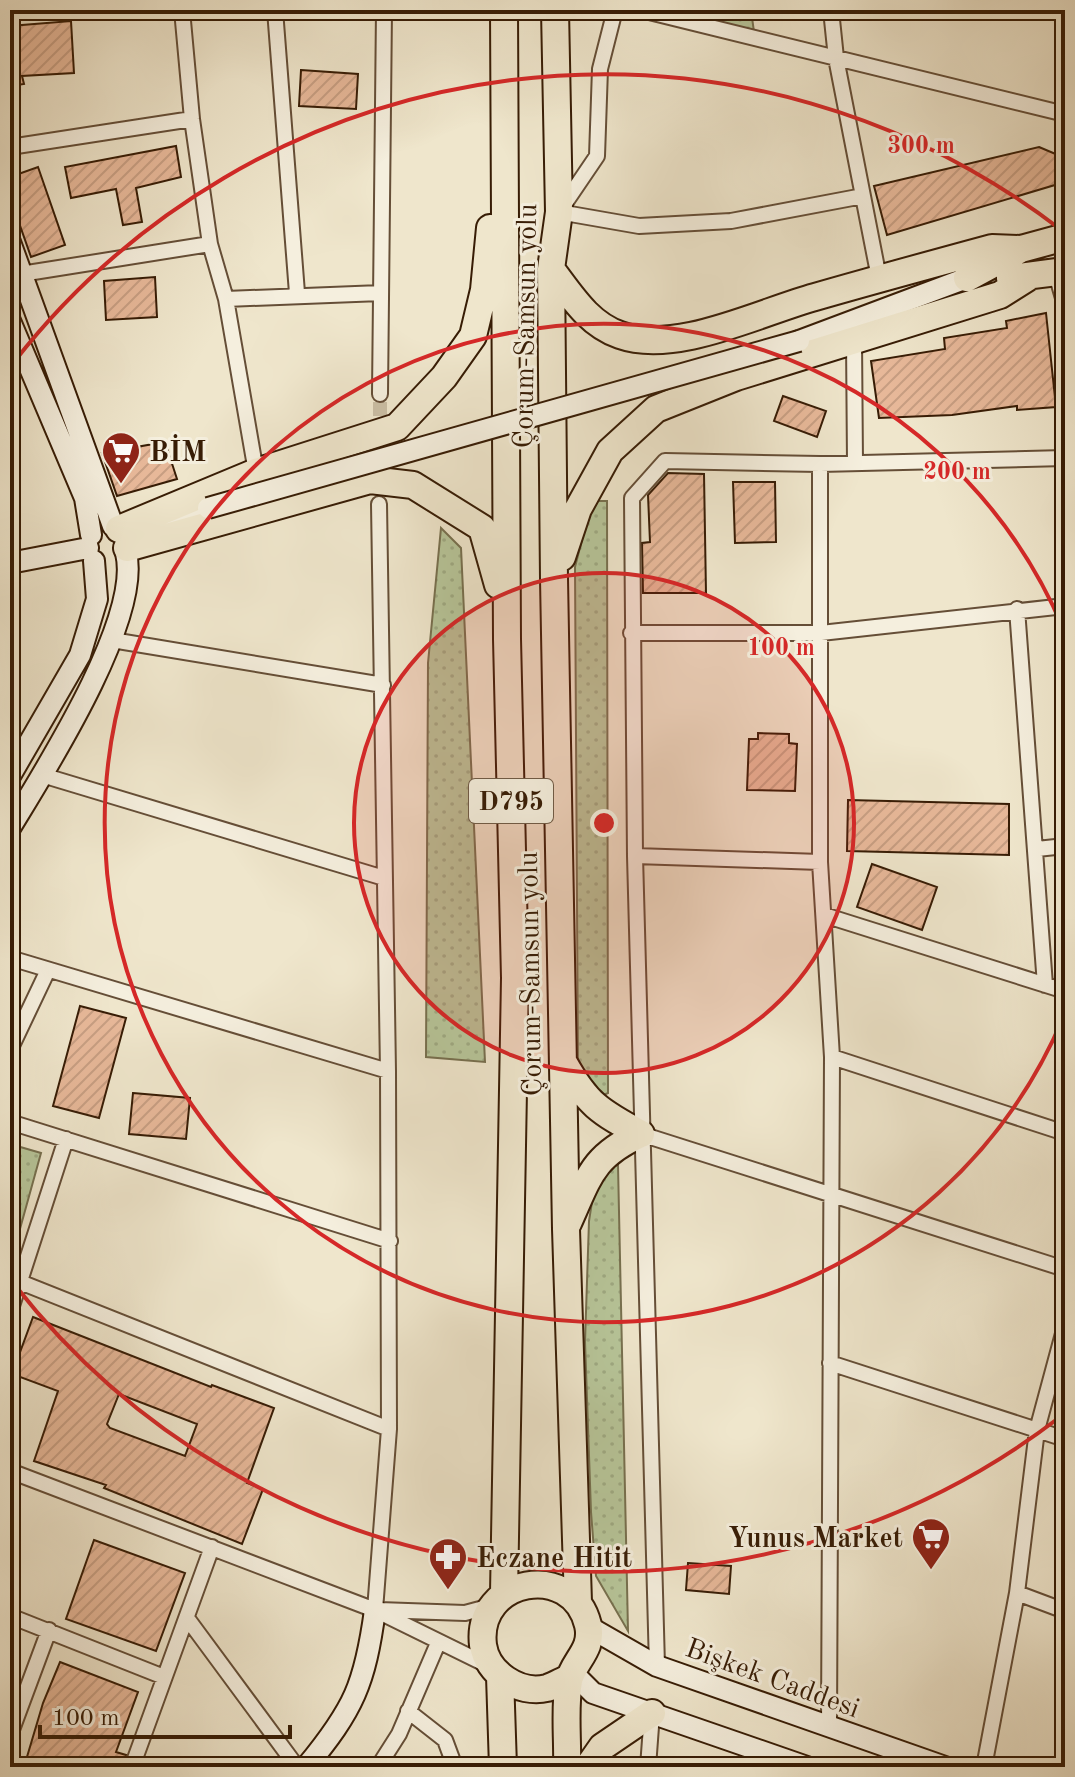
<svg xmlns="http://www.w3.org/2000/svg" width="1075" height="1777" font-family="'Old Standard TT',serif">
<style>
.park{fill:url(#park-dots);stroke:#77704f;stroke-width:2}
.building{fill:url(#building-hatch);stroke:#371c05;stroke-width:2;fill-rule:evenodd}
.lines{fill:none;stroke-linecap:round;stroke-linejoin:round}
.street-tunnel{stroke:#cabea4;stroke-width:14;stroke-dasharray:14 7;stroke-linecap:butt}
.street-casing{stroke:#654e37;stroke-width:18}
.secondary-casing{stroke:#371c05;stroke-width:24}
.highway-casing{stroke:#371c05;stroke-width:30}
.street{stroke:#f5efde;stroke-width:14}
.secondary{stroke:#f5efde;stroke-width:20}
.highway{stroke:#efe6cc;stroke-width:26}
.secondary-bridge-casing{stroke:#371c05;stroke-width:24;stroke-linecap:butt}
.secondary-bridge{stroke:#f5efde;stroke-width:20}
.ring{fill:none;stroke:#d62828;stroke-width:4}
.labels{text-anchor:middle;stroke-width:6;stroke-linejoin:round;paint-order:stroke}
.shield{fill:#f5efde;stroke:#705b46;stroke-width:2}
.shield-label{font-size:26px;font-weight:bold;fill:#371c05}
.street-label{font-size:28px;fill:#371c05;stroke:#f5efde}
.poi-label{font-size:28px;font-weight:bold;fill:#371c05;stroke:#f5efde;text-anchor:start}
.centre{fill:#d62828;stroke:#f5efde;stroke-width:4}
.ring-label{font-size:24px;text-anchor:middle;font-weight:bold;fill:#d62828;stroke:#f5efde;stroke-width:6;stroke-linejoin:round;paint-order:stroke}
</style>
<defs>
<pattern id="park-dots" width="8" height="8" patternUnits="userSpaceOnUse" patternTransform="scale(2)"><rect width="8" height="8" fill="#b7c599"/><path d="M2 2h.1M6 6h.1" fill="none" stroke="#9ea982" stroke-width="1.8" stroke-linecap="round"/></pattern>
<pattern id="building-hatch" width="6" height="6" patternUnits="userSpaceOnUse" patternTransform="scale(2)"><rect width="6" height="6" fill="#e7b899"/><path d="M-1 1l2-2M0 6l6-6M5 7l2-2" fill="none" stroke="#c79e82"/></pattern>
</defs>
<rect width="100%" height="100%" fill="#efe6cc"/>
<filter id="stains"><feTurbulence type="fractalNoise" baseFrequency=".0025" numOctaves="4"/><feColorMatrix values="0 0 0 0 .2 0 0 0 0 .09 0 0 0 0 .02 0 0 0 .5 -.17"/></filter>
<radialGradient id="worn" r=".72"><stop offset=".6" stop-color="#630" stop-opacity="0"/><stop offset="1" stop-color="#630" stop-opacity=".3"/></radialGradient>
<path class="park" d="M672,10H751L754,32Z
M592,501H607L608,1093L597,1098L578,1069L575,567Z
M441,528L461,548L485,1062L426,1057L428,663Z
M10,1144L41,1153L10,1265Z
M618,1165L628,1631L596,1576L591,1512L585,1342L589,1221L597,1170Z"/>
<path class="building" d="M71,21L74,73L22,76L24,84L10,86V26Z
M301,70L358,74L356,109L299,106Z
M176,146L181,177L136,188L142,222L123,225L116,189L71,198L65,167Z
M1039,147L1058,155L1065,182L887,235L874,186Z
M38,167L65,245L31,257L10,197V177Z
M155,277L157,317L106,320L104,281Z
M1046,313L1056,407L1017,410V406L952,415L879,418L871,361L945,349L944,338L1007,328L1006,321Z
M783,396L826,411L817,437L774,421Z
M165,442L177,479L117,496L102,453Z
M668,473L704,474L706,593H643L642,543L650,542L648,495Z
M733,482H775L776,542L735,543Z
M758,733L789,734V743L797,744L795,791L747,790L749,739H758Z
M848,800L1009,804V855L847,851Z
M872,864L937,887L922,930L857,907Z
M80,1006L126,1018L99,1118L53,1106Z
M133,1093L190,1098L186,1139L129,1134Z
M33,1317L211,1387L212,1385L274,1408L247,1483L263,1489L242,1544L104,1488L106,1485L34,1461L58,1391L12,1374ZM119,1394L197,1424L185,1456L110,1428L107,1424Z
M94,1540L185,1573L156,1651L66,1619Z
M688,1563L731,1566L729,1594L686,1590Z
M60,1662L138,1692L116,1752L126,1755L122,1767H24L43,1703Z"/>
<g class="lines">
<path class="street-tunnel" d="M380,437V394"/>
<defs>
<path id="street" d="M182,10L192,119L210,244L226,299L256,472
M275,10L297,293
M615,10L600,69L597,156L559,212L639,226L731,221L863,196
M641,10L1065,114
M831,10L836,58L879,278
M10,147L192,119
M21,274L210,244
M1056,274L1065,305
M226,299L381,293
M854,340L855,463
M380,394L384,10
M820,464V862L832,1057L829,1728
M1017,609L1045,985
M631,633H821L1065,606
M112,640L383,685
M42,775L384,878
M1037,849L1065,846
M635,856L820,862
M824,915L1065,991
M10,958L388,1071
M10,1050L48,970
M832,1057L1065,1133
M10,1122L390,1241
M641,1134L1065,1269
M10,1278L389,1429
M10,1312L66,1139
M830,1363L1065,1439
M10,1471L375,1610L491,1667
M1017,1593L1065,1611
M375,1610L389,1429L388,1071L379,504
M379,1610L465,1613L491,1606
M10,1616L164,1677
M187,1618L297,1767
M657,1666L635,856L632,498L665,461L820,464L1065,458
M408,1711L445,1740L455,1767
M10,1735L49,1630
M132,1767L212,1547
M378,1767L399,1734L438,1643
M648,1767L652,1713
M984,1767L1017,1593L1037,1430L1065,1326"/>
<path id="secondary" d="M10,242L113,526
M10,321L85,498L91,535
M799,341L967,278
M152,528L208,508
M10,563L88,548
M10,776L80,655L97,599L94,561
M10,828C46,769 142,618 126,553
M589,1627L657,1666L945,1767
M574,1674L593,1693L807,1767
M306,1767C354,1709 365,1684 375,1610"/>
<path id="highway" d="M555,10L559,212L551,269L554,579L566,1229L578,1602
M551,269C571,295 588,324 620,335C676,355 760,312 815,297C874,280 933,264 992,248L1021,249
M967,278L1021,249L1065,237
M1010,278L1065,271
M119,529L256,472L397,427L444,377L473,336L484,290L490,228
M127,548L370,480L413,485L482,528L498,585
M562,557L578,509L610,451L656,409L736,377L1000,295L1027,278
M564,1063C587,1104 600,1112 641,1134
M568,1223C589,1177 592,1156 641,1134
M504,1593L515,978L507,639L504,10
M500,1676L503,1767
M567,1767C568,1740 564,1707 569,1681C573,1661 594,1650 588,1625C572,1560 475,1578 483,1645C487,1673 519,1695 547,1688C554,1686 562,1681 569,1678
M588,1767L602,1747L652,1713"/>
</defs>
<use href="#street" class="street-casing"/>
<use href="#secondary" class="secondary-casing"/>
<use href="#highway" class="highway-casing"/>
<use href="#street" class="street"/>
<use href="#secondary" class="secondary"/>
<use href="#highway" class="highway"/>
<defs>
<path id="secondary-bridge" d="M208,508L799,341"/>
</defs>
<use href="#secondary-bridge" class="secondary-bridge-casing"/>
<use href="#secondary-bridge" class="secondary-bridge"/>
</g>
<circle cx="604" cy="823" r="250" fill="#d62828" fill-opacity=".12"/>
<g class="ring">
<circle cx="604" cy="823" r="250"/>
<path d="M1063 1018A499 499 0 1 1 1063 628"/>
<path d="M1060 1417A749 749 0 0 1 14 1284M14 362A749 749 0 0 1 1060 229"/>
</g>
<defs>
<symbol id="supermarket-pin" viewBox="-11 -11 22 30"><path d="M0 17L-7.5 6A9.5 9.5 0 1 1 7.5 6Z" fill="#8f2418" stroke="#f5efde"/><path d="M-6-5.5h2.5l.6 2H6L4.5 2H-2.5L-4.4-4H-6ZM-1.5 3.2a1.3 1.3 0 1 0 .1 0ZM3 3.2a1.3 1.3 0 1 0 .1 0Z" fill="#fff"/></symbol>
<symbol id="pharmacy-pin" viewBox="-11 -11 22 30"><path d="M0 17L-7.5 6A9.5 9.5 0 1 1 7.5 6Z" fill="#8f2418" stroke="#f5efde"/><path d="M-2-6h4v4h4v4h-4v4h-4v-4h-4v-4h4Z" fill="#fff"/></symbol>
</defs>
<g fill-rule="evenodd">
<use href="#supermarket-pin" x="99" y="429" width="44" height="60"/>
<use href="#supermarket-pin" x="909" y="1515" width="44" height="60"/>
<use href="#pharmacy-pin" x="426" y="1535" width="44" height="60"/>
</g>
<g class="labels">
<rect class="shield" x="469" y="779" width="84" height="44" rx="6"/>
<g class="shield-label">
<text x="511" y="810">D795</text>
</g>
<g class="street-label">
<text transform="translate(524 326) rotate(-89)" y="10">Çorum-Samsun yolu</text>
<text transform="translate(529 974) rotate(-91)" y="10">Çorum-Samsun yolu</text>
<text transform="translate(773 1677) rotate(20)" y="10">Bişkek Caddesi</text>
</g>
<g class="poi-label">
<text x="149" y="461">BİM</text>
<text x="903" y="1547" text-anchor="end">Yunus Market</text>
<text x="476" y="1567">Eczane Hitit</text>
</g>
</g>
<circle cx="604" cy="823" r="12" class="centre"/>
<g class="ring-label">
<text x="921" y="153">300 m</text>
<text x="957" y="479">200 m</text>
<text x="781" y="655">100 m</text>
</g>
<rect width="1075" height="1777" fill="none" stroke="#efe6cc" stroke-width="40"/>
<rect x="12" y="12" width="1051" height="1753" fill="none" stroke="#371c05" stroke-width="4"/>
<rect x="20" y="20" width="1035" height="1737" fill="none" stroke="#371c05" stroke-width="2"/>
<path d="M40 1725v12h250v-12" fill="none" stroke="#371c05" stroke-width="4"/>
<text x="52" y="1725" font-size="24" fill="#371c05" stroke="#f5efde" stroke-width="6" paint-order="stroke">100 m</text>
<rect width="100%" height="100%" filter="url(#stains)"/>
<rect width="100%" height="100%" fill="url(#worn)"/>
</svg>
